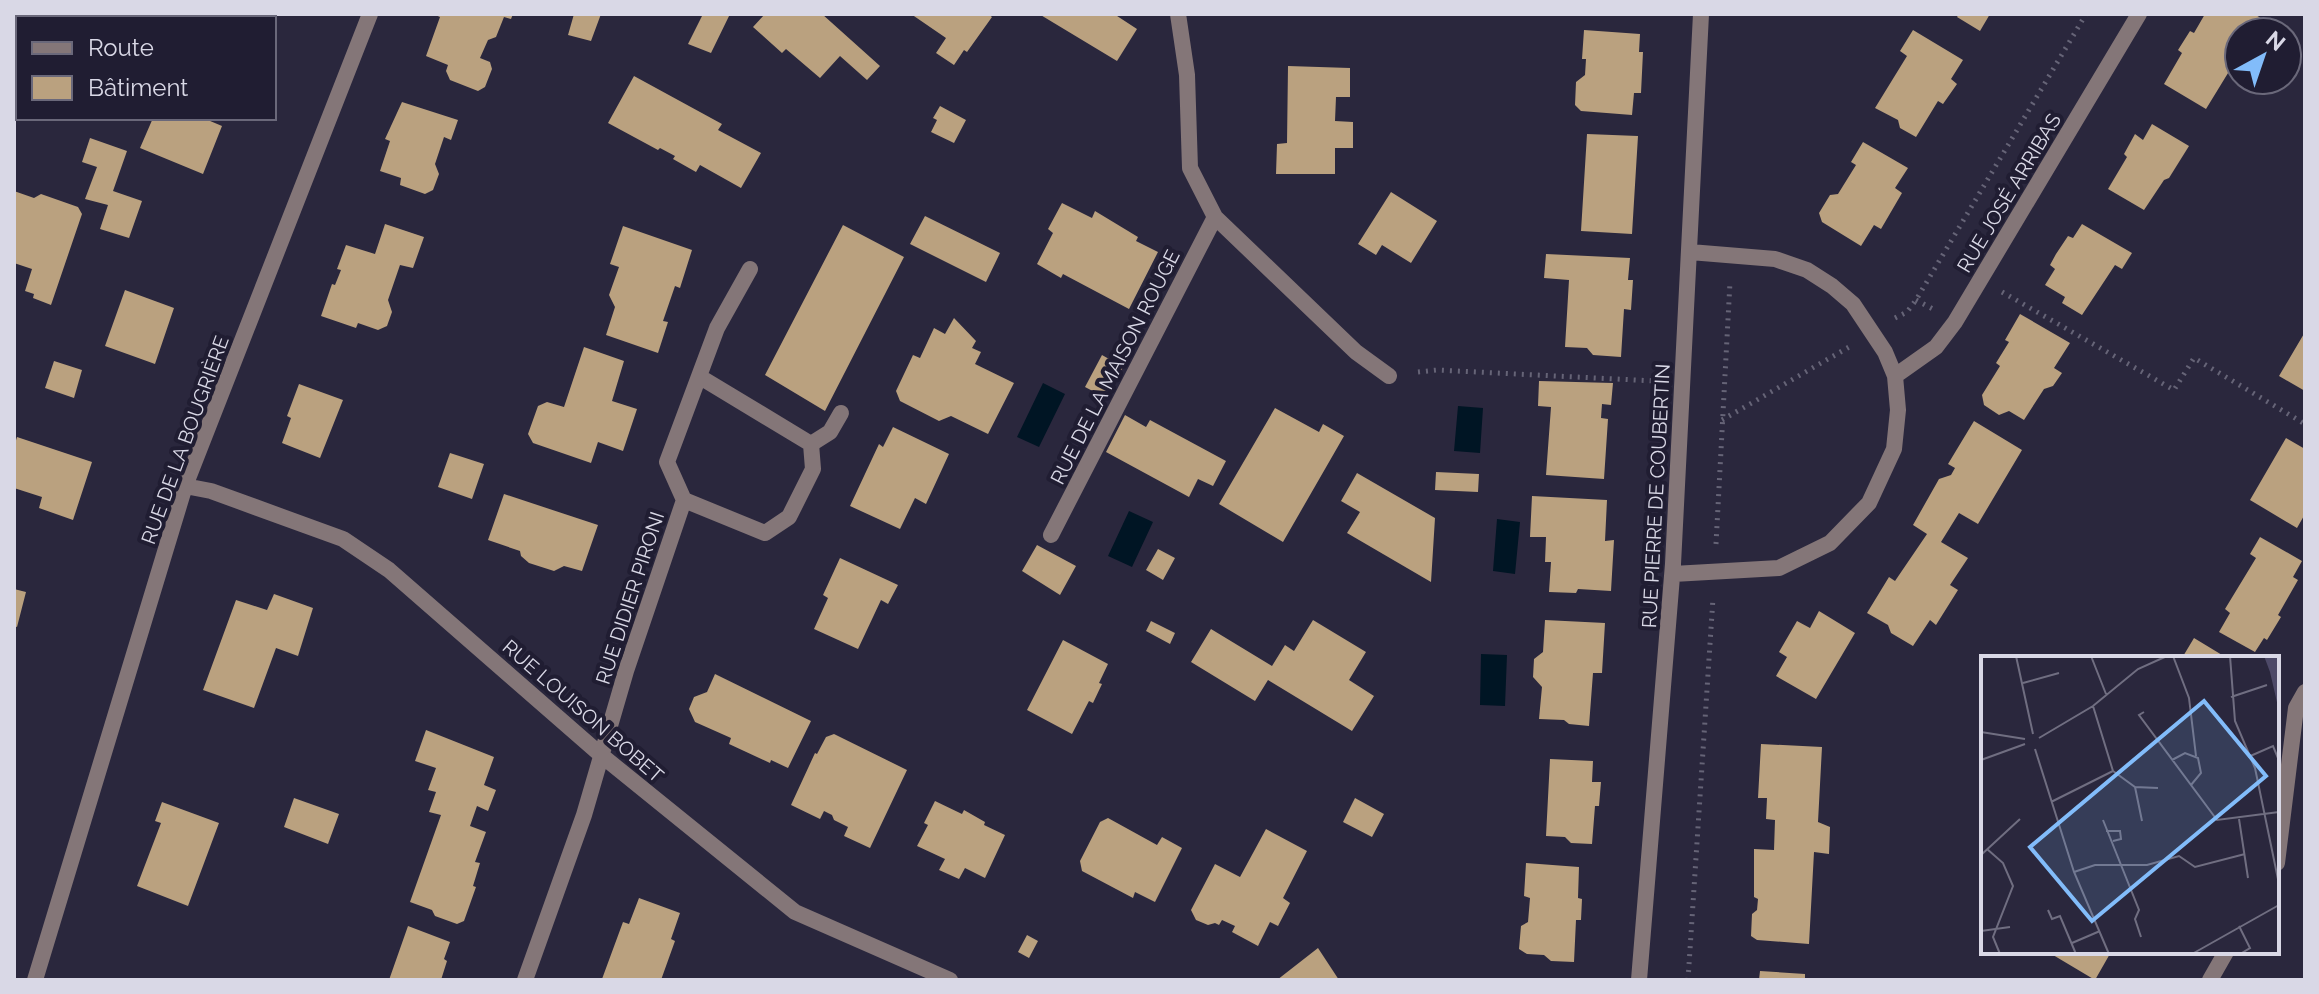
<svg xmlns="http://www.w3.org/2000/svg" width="2319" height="994" font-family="Raleway,sans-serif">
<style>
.water{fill:#001524}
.building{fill:#baa17f}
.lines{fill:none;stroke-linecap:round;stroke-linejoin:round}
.path{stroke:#666477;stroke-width:5;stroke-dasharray:2 6;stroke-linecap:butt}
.lane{stroke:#847678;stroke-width:16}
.street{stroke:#847678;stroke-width:16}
.labels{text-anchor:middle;stroke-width:8;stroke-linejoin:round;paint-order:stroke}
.street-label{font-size:20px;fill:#d9d8e6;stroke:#201d32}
.inset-road{fill:none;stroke:#706e81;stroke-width:2}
.view{fill:#82bcfa;fill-opacity:0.15;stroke:#82bcfa;stroke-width:4}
.inset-edge{fill:none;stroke:#d9d8e6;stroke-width:4}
</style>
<rect width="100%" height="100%" fill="#2a273d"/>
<path class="water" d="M1043,383L1065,394L1039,447L1017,437Z
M1458,406L1483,408L1480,453L1454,451Z
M1129,511L1153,522L1132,567L1108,556Z
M1497,519L1520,522L1515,574L1493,571Z
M1481,654L1507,655L1505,706L1480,705Z"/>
<path class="building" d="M433,14H513L511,19L504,17L496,37L488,40L480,58L490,62L492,69L485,87L478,91L450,80L446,71L448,65L426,56L440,17Z
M574,14H601L591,41L568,35Z
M703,14H730L711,53L688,44Z
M765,14H822L880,66L867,80L840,56L820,78L786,49L782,53L753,27Z
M911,14H988L992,17L967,52L964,50L954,65L936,53L946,38Z
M1039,14H1114L1137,29L1117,61Z
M1959,14H1990L1980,31L1957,17Z
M2205,14H2254L2266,21L2259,32H2239V49L2234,58L2236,60L2206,109L2164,84L2182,53L2178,50L2190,31L2194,33Z
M1584,30L1640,34L1639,52H1643L1641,93H1634L1632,115L1581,111L1575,105L1576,82L1585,75L1586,59H1582Z
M1913,30L1963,60L1951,79L1957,84L1943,104L1938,101L1916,137L1900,128L1898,120L1875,108L1907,56L1900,51Z
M1288,66L1350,68V97H1336L1335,121L1353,122V148H1335V174H1276L1277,144L1287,143Z
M634,76L722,124L718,130L761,153L741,188L700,165L696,172L673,159L675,156L660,148L658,150L608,123Z
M402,102L458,120L451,140L444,137L435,164L439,174L433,190L425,194L400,185L401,178L380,171L390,141L385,139Z
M940,106L966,120L954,143L931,132L937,120L933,118Z
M153,118H203L222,126L203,174L140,148Z
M2152,124L2189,146L2169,178L2164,180L2144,210L2108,189L2127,157L2124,154L2135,134L2143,140Z
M1587,134L1638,136L1632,234L1581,231Z
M90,138L127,151L113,191L142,201L129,238L100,229L108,205L85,199L97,167L82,162Z
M1863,142L1908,168L1895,188L1902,193L1881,229L1874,225L1861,246L1822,222L1819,213L1830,195L1838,194L1856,165L1851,162Z
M14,191L34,198L41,194L78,207L82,214L51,305L33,298L34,294L25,291L32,269L14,263Z
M1391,192L1437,221L1411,263L1382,245L1376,255L1358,244Z
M1062,203L1092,218L1095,211L1138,237L1136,241L1158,252L1129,309L1063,274L1061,278L1037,264L1053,233L1048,229Z
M925,216L1000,253L986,282L910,244Z
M385,224L424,237L413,268L400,265L388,300L392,312L387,326L378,330L358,323L356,328L321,316L332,284L335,285L341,270L337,269L346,245L375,254Z
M2082,224L2132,253L2122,269L2115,265L2082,315L2062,303L2065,297L2045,285L2055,269L2050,265L2056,254L2068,236L2073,238Z
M843,225L904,257L825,411L765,375Z
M623,226L692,250L680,288L675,286L663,321L668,322L658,353L606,335L615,307L609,295L619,267L610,264Z
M1546,254L1630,258L1628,280H1633L1631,310L1624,309L1621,357L1593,355L1587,348L1565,347L1569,280L1544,278Z
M125,290L174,308L155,364L105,346Z
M2020,314L2070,343L2054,368L2062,373L2053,386L2044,389L2024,420L2009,411L1999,415L1984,405L1982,395L2000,366L1996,363L2009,342L2005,340Z
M954,318L976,341L972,348L981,352L975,364L1014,383L988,434L951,416L939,421L900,401L896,391L913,355L920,358L934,328L945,334Z
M2305,332V391L2279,376Z
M584,347L624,361L612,401L637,409L623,451L598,442L591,463L533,443L528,434L538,406L547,402L564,407Z
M1102,355L1123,367L1106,398L1085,387Z
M54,361L82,370L74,398L45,388Z
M1539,381L1613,383L1611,405L1602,404L1601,418L1608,419L1604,479L1546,475L1551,407L1538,406Z
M299,384L343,400L320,458L282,443L291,418L287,416Z
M1275,408L1319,432L1323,424L1344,436L1283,542L1219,504Z
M1125,415L1146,427L1150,420L1226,461L1213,486L1198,479L1189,497L1106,452Z
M1974,421L2022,450L1978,524L1959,513L1941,542L1968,558L1950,585L1958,590L1936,625L1930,620L1913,646L1891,633L1888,625L1867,613L1889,577L1895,581L1927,534L1913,525L1939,479L1951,475L1955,468L1948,464Z
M893,427L949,454L926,504L915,498L900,529L850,506L879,444L883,447Z
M17,437L92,462L73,520L39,508L42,497L14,488V447Z
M2286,438L2305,449V514L2297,528L2250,500Z
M450,453L484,464L472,499L438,487Z
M1436,472L1479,474L1478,492L1435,490Z
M1357,473L1435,518L1431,582L1347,533L1360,512L1341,501Z
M504,494L598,525L582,571L564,566L554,571L529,563L521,556L520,551L488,540Z
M1532,496L1607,500L1605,541L1614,540L1611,591L1578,589L1576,593L1549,592L1551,562H1545L1546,537H1530Z
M2260,537L2302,561L2293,577L2298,580L2278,615L2281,617L2267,640L2264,638L2255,652L2219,632L2230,613L2225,609L2256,558L2250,554Z
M1037,545L1076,566L1060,595L1022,571Z
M1158,549L1175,558L1163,580L1146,570Z
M840,558L898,585L888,604L881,600L858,649L814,629L828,598L823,595Z
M14,589L26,592L17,627L14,626Z
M274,594L313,608L298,656L276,648L254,708L203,690L236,600L267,610Z
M1819,611L1855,633L1816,699L1776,676L1787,657L1779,652L1797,621L1810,628Z
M1313,620L1366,652L1349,680L1374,696L1352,731L1268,680L1255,701L1191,662L1211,629L1272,666L1285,645L1294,651Z
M1545,620L1605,623L1602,673H1593L1589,726L1569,724L1564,720L1539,719L1542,687L1533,677L1534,659L1543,652Z
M1151,621L1175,633L1170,644L1146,631Z
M2194,638L2227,658H2182Z
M1063,640L1108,664L1099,683L1102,684L1093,703L1089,701L1072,734L1027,710Z
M715,674L811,721L788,768L771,760L770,763L729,744L731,738L695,722L689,709L694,697L707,692Z
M426,730L494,757L484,785L496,790L488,811L477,806L470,826L486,832L475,862L480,863L473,886L476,887L464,921L457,924L435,916L432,910L410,902L441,815L429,812L436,792L428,790L436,768L415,761Z
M834,734L907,770L870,848L844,836L848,827L834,820L832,815L824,811L820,819L791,805L815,753L817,754L826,737Z
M1761,744L1822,747L1818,822L1830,827L1829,854L1814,852L1809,944L1757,940L1751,936L1752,914L1757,910L1758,899L1754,897V849L1774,850L1775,820L1766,819L1767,798H1758Z
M1550,759L1593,761L1592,782H1601L1599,806H1595L1592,844L1571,843L1565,837L1546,836Z
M294,798L339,814L328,844L284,827Z
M1355,798L1384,814L1372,837L1343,822Z
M935,801L962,814L964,810L985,822L984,825L1005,835L985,878L965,868L959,879L939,870L945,859L917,846L928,825L924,823Z
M162,802L219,823L188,906L137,886L161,823L155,821Z
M1108,818L1157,845L1162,837L1182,848L1155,902L1135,892L1133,898L1082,871L1080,861L1100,822Z
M1266,829L1307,851L1283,898L1290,903L1278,926L1270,922L1258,946L1232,932L1235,926L1222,920L1219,925L1215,923L1208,925L1196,920L1191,910L1215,864L1240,877Z
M1526,863L1579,867L1578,898L1582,899L1581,920H1576L1574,962L1551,961L1544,955L1527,954L1519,949L1521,926L1528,922L1530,898L1524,896Z
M639,898L680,913L671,939L675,941L661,980L602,979L623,922L629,924Z
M408,926L450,942L444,959L447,961L441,980H389Z
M1027,935L1038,941L1029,958L1018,952Z
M1318,948L1339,980H1277Z
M2048,952H2111L2095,980Z
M1760,971L1805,974V980H1759Z"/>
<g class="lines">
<path class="path" d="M2002,292L2174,390L2194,358L2305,424
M1916,300L1933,309
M1895,318L1907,312L1916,300L2086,14
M1418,372L1437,370L1655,381
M1722,420L1849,347
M1716,544L1730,282
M1688,980L1713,598"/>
<path class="lane" d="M811,444L830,432L841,413"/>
<path class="street" d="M1178,14L1187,75L1190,168L1215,217L1356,352L1389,376
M1895,376L1936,347L1955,322L2139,14
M185,486L211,491L343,539L389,570L601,755L795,912L950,980
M684,500L765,533L789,517L813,469L811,444L700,377
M1051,535L1215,217
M1673,574L1779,568L1830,543L1869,503L1894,449L1898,410L1895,376L1885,352L1853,304L1832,286L1807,270L1775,259L1690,252
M2277,863L2296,708L2305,692
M35,980L185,486L370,14
M525,980L584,815L626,671L684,500L667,462L717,328L750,269
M1639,980L1673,564L1701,14
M2210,980L2226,952"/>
</g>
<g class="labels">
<g class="street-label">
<text transform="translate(2009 193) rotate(-59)" y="7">RUE JOSÉ ARRIBAS</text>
<text transform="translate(1115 367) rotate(-63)" y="7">RUE DE LA MAISON ROUGE</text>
<text transform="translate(185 440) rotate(-70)" y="7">RUE DE LA BOUGRIÈRE</text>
<text transform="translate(1656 496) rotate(-87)" y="7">RUE PIERRE DE COUBERTIN</text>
<text transform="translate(630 598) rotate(-72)" y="7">RUE DIDIER PIRONI</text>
<text transform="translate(583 711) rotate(41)" y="7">RUE LOUISON BOBET</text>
</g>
</g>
<g transform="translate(1981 656)">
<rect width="298" height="298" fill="#2a273d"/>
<path d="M283,0H298V55L289,16Z" fill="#4d4968"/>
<path class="inset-road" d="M35,0L52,78M110,0L125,38M192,0L208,42L215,100M249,0L254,65L274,112L298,228M42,27L78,17M250,41L286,29M112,50L132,115M163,56L158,59L236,164L298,156M0,76L44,83M58,82L112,50L157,13L186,0M54,93L93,216L128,298M267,101L292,90L297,102M0,104L44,88M191,104L204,97L217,102L220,117L210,129M132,115L154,131L177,132M154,131L161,165M70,146L132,115M258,163L267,222M122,164L158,254L154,263L160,281M125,175H139L140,183L132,185M6,193L22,207L32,230L12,281L19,298M0,199L39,163M93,216L114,209H166L198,200L214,211L264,198M67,254L71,263L79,260L95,298M258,270L269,292L259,298M0,275L29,271M91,287L119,275M211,298L298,249"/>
<path class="view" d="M223,45L285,120L111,265L49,191Z"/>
<rect width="298" height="298" class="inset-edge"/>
</g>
<rect width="2319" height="994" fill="none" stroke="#d9d8e6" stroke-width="32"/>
<rect x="16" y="16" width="260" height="104" fill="#201d32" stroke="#6a687a" stroke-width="2"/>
<rect x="32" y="42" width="40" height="12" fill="#847678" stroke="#6a687a" stroke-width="2"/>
<text x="88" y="56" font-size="24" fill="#d9d8e6">Route</text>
<rect x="32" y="76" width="40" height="24" fill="#baa17f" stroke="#6a687a" stroke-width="2"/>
<text x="88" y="96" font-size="24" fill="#d9d8e6">Bâtiment</text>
<g transform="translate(2263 56) rotate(40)"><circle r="38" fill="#201d32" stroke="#6a687a" stroke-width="2"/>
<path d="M0-6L14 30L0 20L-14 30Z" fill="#82bcfa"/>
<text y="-12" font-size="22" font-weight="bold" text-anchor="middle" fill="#d9d8e6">N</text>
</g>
</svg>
